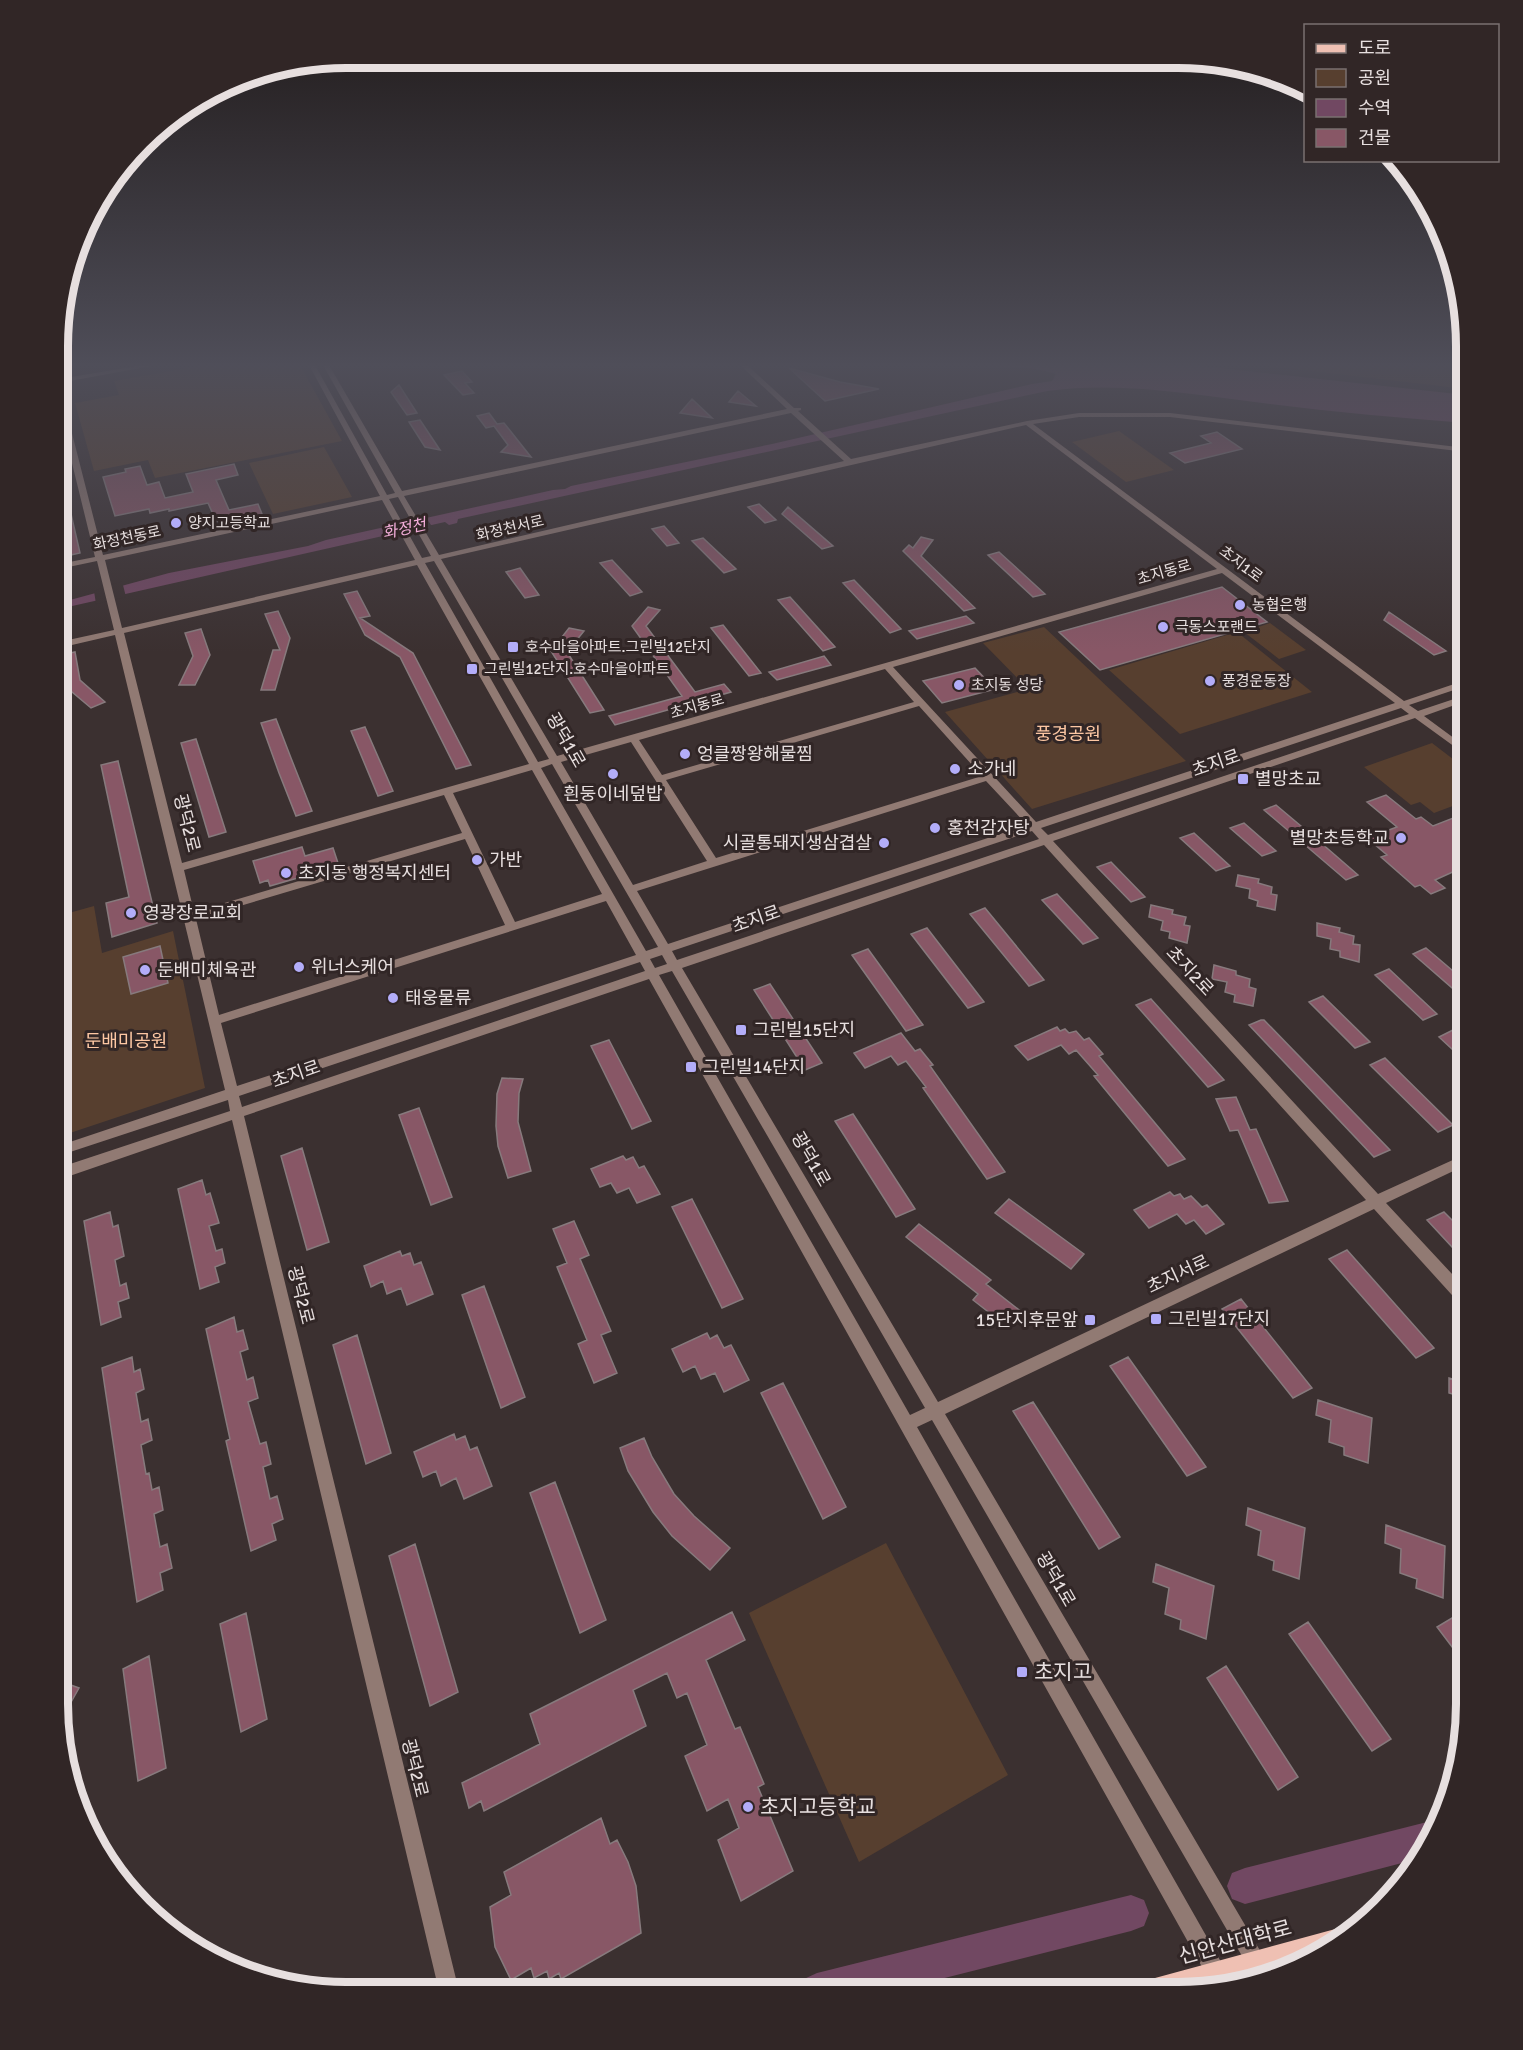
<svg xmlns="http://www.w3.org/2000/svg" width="1523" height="2050" font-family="Signika,'Noto Sans KR',sans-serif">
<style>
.green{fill:#573f2f}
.water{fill:#714862}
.pier{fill:#3b3030}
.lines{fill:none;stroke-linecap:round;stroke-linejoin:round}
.river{fill:#714862;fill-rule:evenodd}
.building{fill:#885766;stroke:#877a7d;stroke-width:1.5}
.minor{fill:#917a73;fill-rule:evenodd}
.major{fill:#efc0b3;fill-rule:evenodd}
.poi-dot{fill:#b3adf9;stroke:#312626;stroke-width:2}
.labels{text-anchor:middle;stroke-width:6;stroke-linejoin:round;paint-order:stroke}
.far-poi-label{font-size:15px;fill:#e7dfdf;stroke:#312626;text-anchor:start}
.far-street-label{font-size:15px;fill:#e7dfdf;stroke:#312626}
.far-water-label{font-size:16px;font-style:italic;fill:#f2add8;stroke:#312626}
.park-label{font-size:18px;fill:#fdc7a3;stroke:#312626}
.street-label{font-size:18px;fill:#e7dfdf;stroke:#312626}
.poi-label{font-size:18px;fill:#e7dfdf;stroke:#312626;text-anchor:start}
.near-poi-label{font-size:21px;fill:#e7dfdf;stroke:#312626;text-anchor:start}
.near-street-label{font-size:21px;fill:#e7dfdf;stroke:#312626}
.rim{fill:none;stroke:#e7dfdf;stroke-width:8}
</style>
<rect width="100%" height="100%" fill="#3b3030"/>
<path class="green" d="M205,365H300L342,441L155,478L148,460L94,471L75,403L119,395L114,381Z
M1260,365H1466V389Z
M1119,431L1174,470L1126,482L1072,442Z
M324,447L352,497L273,514L249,463Z
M1270,623L1306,650L1279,659L1244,632Z
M1044,627L1186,761L1032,809L945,712L1028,689L983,643Z
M1237,632L1312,692L1180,734L1109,670Z
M1432,743L1466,769V801L1434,813L1420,802L1411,805L1364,767Z
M94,906L102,953L173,931L205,1088L58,1137V916Z
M886,1543L1008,1775L859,1862L749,1613Z"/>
<path class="water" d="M954,365H1193L1466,395V423C1401,418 1335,412 1270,404C1195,395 1122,381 1047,391L458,519L457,523L449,525L445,522L59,609V603L169,573L308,546L326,540L553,490L565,489L571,486L772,444L1032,384L1052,381L1056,374C1023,363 988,368 954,365Z"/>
<path class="pier" d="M425,516L433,528L395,536L388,524Z
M122,581L126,597L96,604L94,591Z"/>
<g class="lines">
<path class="river" d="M1431,1821L1438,1823L1421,1858L1245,1904L1232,1899L1227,1886L1232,1873L1245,1868Z
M1131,1895L1144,1900L1149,1913L1144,1926L1131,1931L889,1992H798L804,1979L817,1973Z"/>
</g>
<path class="building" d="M789,368L840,382L879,389L825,401Z
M462,371L472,382L465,383L474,393L463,395L444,375Z
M399,385L417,413L407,415L391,392Z
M738,391L756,406L729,402Z
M692,399L712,418L680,413Z
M489,413L497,424L504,423L531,457L501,452L508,445L494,426L486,428L477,416Z
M420,420L440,450L425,447L409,422Z
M1217,432L1242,449L1185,463L1170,453L1211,443L1201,436Z
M234,464L238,475L216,480L229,510L258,504L262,514L221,523L220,520L216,521L208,503L169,511V509L150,513L149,509L115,516L103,477L126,472L125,469L140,466L147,485L159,482L165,498L193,492L186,474Z
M63,479L80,553L66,556L59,522V480Z
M759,504L776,520L765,523L748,507Z
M788,507L833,546L822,549L782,514Z
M664,526L679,543L667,546L652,529Z
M921,537L933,540L921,556L975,608L964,611L903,551L909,545L913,548Z
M703,538L736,569L724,573L692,541Z
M999,552L1045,594L1033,597L988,555Z
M612,560L642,592L630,596L600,563Z
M520,568L539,595L525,598L506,572Z
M854,580L901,629L890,633L843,583Z
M1222,587L1267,622L1100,670L1059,632Z
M357,591L370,616L360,618L413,653L471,765L456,769L400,657L365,635L344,594Z
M790,597L835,647L823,651L778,600Z
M648,607L660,610L646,626L695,692L724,684L731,692L615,725L609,716L682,696L632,626Z
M278,611L290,638L275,690H261L273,650H280L265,614Z
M1389,612L1446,651L1434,655L1384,620Z
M966,616L974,623L917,639L909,631Z
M723,625L761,673L749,676L711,628Z
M569,628L584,631L567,652L604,710L590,713L551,651Z
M201,629L210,655L195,685H179L193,656L185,633Z
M75,652L80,680L105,702L91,708L65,686L60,655Z
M824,656L831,665L777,680L769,672Z
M975,668L995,689L942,703L923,681Z
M276,719L291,758L312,811L296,816L279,773L261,723Z
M365,727L393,791L378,796L351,731Z
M196,739L226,832L209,837L181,743Z
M118,761L157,923L112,937L106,903L129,897L101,765Z
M1386,795L1416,819L1421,817L1433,826L1466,813V866L1435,880L1445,888L1431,894L1420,885L1415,887L1381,857L1387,855L1367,838L1397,827L1367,802Z
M1276,805L1320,842L1358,875L1346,880L1264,810Z
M1244,823L1276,851L1262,856L1230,828Z
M1194,833L1230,866L1216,871L1180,838Z
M302,847L305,856L333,848L339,866L270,886L268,880L260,883L253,861Z
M1111,862L1145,897L1131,902L1097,867Z
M1238,875L1259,879L1258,883L1272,887L1271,894L1277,895L1275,910L1257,906L1258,901L1249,898L1250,889L1236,886Z
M1057,894L1098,938L1083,944L1042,900Z
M1151,905L1173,910L1172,914L1186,917L1184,925L1190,926L1187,943L1169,938L1170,932L1161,930L1163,921L1149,917Z
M985,908L1044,980L1029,986L970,914Z
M1317,923L1340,928L1339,932L1354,936L1353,944L1360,945L1359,962L1340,957V951L1330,949L1331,939L1317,936Z
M927,928L984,1002L968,1008L911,934Z
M160,946L168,983L131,994L123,957Z
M1426,948L1466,982V1000L1413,954Z
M868,949L923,1025L906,1031L852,955Z
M1214,965L1236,971V975L1250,979L1249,987L1256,989L1253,1006L1234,1002L1235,995L1225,992L1227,982L1212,979Z
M1389,969L1437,1014L1423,1020L1375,975Z
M770,984L822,1063L805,1070L754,990Z
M1323,996L1370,1042L1355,1048L1309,1002Z
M1151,999L1224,1080L1208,1087L1136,1005Z
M1261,1020H1264L1390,1150L1374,1157L1249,1025Z
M1057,1027L1060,1031L1065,1029L1069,1033L1076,1031L1084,1040L1089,1038L1103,1054L1099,1056L1185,1159L1168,1166L1094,1076L1098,1075L1076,1050L1069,1054L1061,1045L1028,1060L1015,1046Z
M1453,1030L1466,1042V1062L1439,1037Z
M901,1033L915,1051L920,1049L933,1065L930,1066L1005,1172L987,1179L923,1088L926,1087L906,1061L898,1065L891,1056L865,1068L854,1053Z
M609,1040L651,1121L632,1129L591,1046Z
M1385,1058L1453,1125L1438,1132L1370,1065Z
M502,1078L523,1079L519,1093L518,1122L531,1171L508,1178L498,1146L496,1126L497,1094Z
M1236,1097L1250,1130L1256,1129L1288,1201L1269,1203L1238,1130L1230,1131L1216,1099Z
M419,1108L452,1197L431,1205L399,1115Z
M853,1114L915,1209L896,1217L835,1121Z
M302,1148L329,1242L307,1250L281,1156Z
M623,1156L626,1160L633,1157L639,1168L644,1166L660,1194L637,1203L629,1188L617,1193L611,1183L600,1187L591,1169Z
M202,1180L206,1195L210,1193L219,1223L209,1226L216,1251L222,1249L225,1263L215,1267L219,1282L200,1289L178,1189Z
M1170,1192L1174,1196L1180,1194L1184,1199L1191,1196L1202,1207L1207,1205L1224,1224L1206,1234L1194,1220L1186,1224L1177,1214L1149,1228L1134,1210Z
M692,1199L743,1299L722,1308L672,1207Z
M1009,1199L1084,1254L1071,1269L995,1213Z
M110,1212L113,1227L118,1225L124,1256L115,1260L120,1286L126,1283L129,1298L118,1302L121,1317L101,1325L84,1221Z
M1444,1212L1466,1234V1262L1427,1220Z
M574,1221L589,1255L580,1259L611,1331L601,1335L617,1373L594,1383L578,1344L587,1340L557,1267L567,1263L553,1229Z
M919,1224L991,1280L986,1284L1023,1313L1009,1328L973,1300L978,1294L906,1237Z
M1347,1250L1434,1348L1416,1358L1329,1259Z
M400,1251L402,1256L410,1253L414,1265L421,1262L433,1294L407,1305L401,1288L387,1294L383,1281L371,1287L364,1266Z
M484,1286L525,1397L501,1408L462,1295Z
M1241,1299L1312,1388L1293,1398L1222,1309Z
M234,1317L237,1332L243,1330L248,1349L240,1352L247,1380L253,1377L258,1398L248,1402L260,1444L266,1442L271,1464L263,1467L270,1499L277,1496L283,1519L272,1524L276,1540L251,1551L226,1441L230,1439L206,1329Z
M707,1333L710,1339L717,1335L724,1348L731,1345L749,1380L724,1392L715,1373L701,1379L695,1366L683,1372L672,1349Z
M357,1335L391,1453L366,1464L333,1345Z
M132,1357L134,1372L140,1369L144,1389L136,1393L141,1422L148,1419L152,1440L141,1445L146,1474L149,1473L152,1490L159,1487L163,1510L154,1514L160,1547L167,1544L172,1568L160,1573L163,1590L137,1602L102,1368Z
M1128,1357L1206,1467L1187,1476L1110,1366Z
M1449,1378L1466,1383V1398L1449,1393Z
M783,1383L846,1507L823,1519L761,1393Z
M1318,1400L1372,1418L1368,1463L1344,1455V1447L1329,1442L1331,1420L1316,1415Z
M1033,1402L1120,1537L1099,1549L1013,1411Z
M454,1434L456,1440L465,1436L470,1450L477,1447L492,1486L464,1499L456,1478L441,1486L436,1471L423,1477L414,1452Z
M644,1438L652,1457L674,1494L694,1516L730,1548L710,1570L672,1536L653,1512L628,1471L620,1448Z
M555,1482L606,1620L580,1633L530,1493Z
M1248,1508L1305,1528L1299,1579L1273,1570L1274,1561L1258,1555L1261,1531L1246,1525Z
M1386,1525L1445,1546L1443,1598L1416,1588L1417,1579L1400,1573L1401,1549L1385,1543Z
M415,1544L458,1692L430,1706L389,1556Z
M1156,1564L1214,1586L1206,1639L1180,1629L1181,1620L1165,1614L1169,1588L1153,1582Z
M732,1612L745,1640L706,1660L735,1729L740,1727L764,1784L758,1787L793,1871L741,1901L718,1840L739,1828L728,1799L707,1811L685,1756L707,1745L687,1693L677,1698L667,1673L633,1690L646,1726L484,1811L481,1801L469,1808L462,1783L540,1744L530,1714Z
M246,1613L267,1719L241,1732L220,1624Z
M1457,1615L1465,1626V1664L1437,1627Z
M1308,1622L1391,1739L1372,1751L1289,1634Z
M149,1656L166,1768L138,1781L123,1669Z
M1226,1666L1298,1777L1278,1790L1207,1678Z
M57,1680L79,1688L61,1720L57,1705Z
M601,1818L610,1844L617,1840L628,1862L636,1886L641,1933L561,1979L559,1973L549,1979L547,1971L534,1978L531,1968L511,1980L495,1947L490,1907L511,1895L504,1872Z"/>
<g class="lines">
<path class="minor" d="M143,365H157L59,383V379Z
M309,365H315L387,495L395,493L323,365H329L402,491L787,409L740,365H747L794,408H801V410L798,411L851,459L1027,421L1079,413H1170L1466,448V452L1170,417H1079L1033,424L1404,701L1466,680V686L1409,705L1418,711L1466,695V701L1424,716L1466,747V755L1415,718L1053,841L1378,1194L1466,1154V1165L1386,1203L1466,1289V1306L1461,1305L1374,1209L945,1414L1272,1971L1253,1975L932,1420L917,1427L1225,1969L1228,1976L1225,1982L1215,1984L1211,1983L649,979L244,1116L459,1991H439L232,1120L58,1180V1168L230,1111L228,1100L58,1156V1146L225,1090L115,635L59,648V642L114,630L97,561L59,569V564L95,557L59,410V392L62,394L103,555L380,496ZM791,413L844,461L439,555L404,496ZM1026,425L1217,569L557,756L441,559ZM398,497L431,556L422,558L389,499ZM382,500L415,560L122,628L105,560ZM434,561L549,759L538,762L425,563ZM417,565L529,764L182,863L124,633ZM1222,573L1395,703L1036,822L893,667ZM885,669L914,702L662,775L639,740ZM919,706L982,776L716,858L666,780ZM1401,708L1409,714L1048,835L1041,828ZM631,742L707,861L633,885L561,762ZM552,764L658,947L646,951L541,768ZM532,770L602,894L515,922L453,793ZM986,781L1027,825L668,944L637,891ZM444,795L462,833L194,912L184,870ZM1032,831L1039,839L677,960L672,951ZM465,839L505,925L219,1015L196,919ZM1044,845L1366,1200L938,1402L682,968ZM606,901L636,955L237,1086L221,1023ZM662,955L667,964L655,968L650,959ZM640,962L645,971L242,1107L239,1096ZM672,971L925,1408L910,1415L659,975Z"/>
<path class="major" d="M1339,1928L1349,1934L1310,1960L1256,1975L1178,1993H1132L1135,1984L1144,1981Z"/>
</g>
<linearGradient id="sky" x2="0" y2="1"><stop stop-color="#201a1a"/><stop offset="0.56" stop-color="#4f4e59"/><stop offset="1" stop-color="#4f4e59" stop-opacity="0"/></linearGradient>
<rect width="1523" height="652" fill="url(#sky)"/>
<g class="poi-dot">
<circle cx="176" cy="523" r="6"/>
<circle cx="1240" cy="605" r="6"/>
<circle cx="1163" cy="627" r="6"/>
<rect x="507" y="641" width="12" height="12" rx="3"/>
<rect x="466" y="663" width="12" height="12" rx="3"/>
<circle cx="1210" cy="681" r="6"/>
<circle cx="959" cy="685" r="6"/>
<circle cx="685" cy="754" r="6"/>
<circle cx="955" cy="769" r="6"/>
<circle cx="613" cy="774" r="6"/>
<rect x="1237" y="773" width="12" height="12" rx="3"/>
<circle cx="935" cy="828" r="6"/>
<circle cx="1401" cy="838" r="6"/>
<circle cx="884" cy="843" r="6"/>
<circle cx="477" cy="860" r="6"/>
<circle cx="286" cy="873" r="6"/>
<circle cx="131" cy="913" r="6"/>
<circle cx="299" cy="967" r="6"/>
<circle cx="145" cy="970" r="6"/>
<circle cx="393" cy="998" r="6"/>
<rect x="735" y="1024" width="12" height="12" rx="3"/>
<rect x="685" y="1061" width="12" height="12" rx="3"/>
<rect x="1150" y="1313" width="12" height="12" rx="3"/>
<rect x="1084" y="1314" width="12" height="12" rx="3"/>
<rect x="1016" y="1666" width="12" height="12" rx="3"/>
<circle cx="748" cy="1807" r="6"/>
</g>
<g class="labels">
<g class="far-poi-label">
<text x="188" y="528">양지고등학교</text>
<text x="1252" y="610">농협은행</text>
<text x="1175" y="632">극동스포랜드</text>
<text x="525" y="652">호수마을아파트.그린빌12단지</text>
<text x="484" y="674">그린빌12단지.호수마을아파트</text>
<text x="1222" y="686">풍경운동장</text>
<text x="971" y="690">초지동 성당</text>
</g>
<g class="far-street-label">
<text transform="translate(510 528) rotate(-13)" y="5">화정천서로</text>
<text transform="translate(127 538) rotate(-12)" y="5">화정천동로</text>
<text transform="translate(1241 564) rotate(37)" y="5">초지1로</text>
<text transform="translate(1164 572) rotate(-16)" y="5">초지동로</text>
<text transform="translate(697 706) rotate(-16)" y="5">초지동로</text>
</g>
<g class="far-water-label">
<text transform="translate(404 528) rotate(-13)" y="6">화정천</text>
</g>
<g class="park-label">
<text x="1068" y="740">풍경공원</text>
<text x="126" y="1047">둔배미공원</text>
</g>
<g class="street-label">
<text transform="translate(566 740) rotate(60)" y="6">광덕1로</text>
<text transform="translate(1216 763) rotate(-19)" y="6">초지로</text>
<text transform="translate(187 823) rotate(76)" y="6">광덕2로</text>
<text transform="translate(756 919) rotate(-19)" y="6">초지로</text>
<text transform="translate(1190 971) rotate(47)" y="6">초지2로</text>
<text transform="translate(296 1074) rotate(-19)" y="6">초지로</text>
<text transform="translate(811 1159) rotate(60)" y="6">광덕1로</text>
<text transform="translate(1178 1274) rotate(-25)" y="6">초지서로</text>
<text transform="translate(301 1295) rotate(76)" y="6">광덕2로</text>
<text transform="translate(1056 1579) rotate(60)" y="6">광덕1로</text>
<text transform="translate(415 1768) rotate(76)" y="6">광덕2로</text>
</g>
<g class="poi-label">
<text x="697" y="760">엉클짱왕해물찜</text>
<text x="967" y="775">소가네</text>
<text x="1255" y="785">별망초교</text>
<text x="613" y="800" text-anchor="middle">흰둥이네덮밥</text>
<text x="947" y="834">홍천감자탕</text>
<text x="1389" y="844" text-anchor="end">별망초등학교</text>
<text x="872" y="849" text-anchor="end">시골통돼지생삼겹살</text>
<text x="489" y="866">가반</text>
<text x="298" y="879">초지동 행정복지센터</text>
<text x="143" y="919">영광장로교회</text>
<text x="311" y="973">위너스케어</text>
<text x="157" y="976">둔배미체육관</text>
<text x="405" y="1004">태웅물류</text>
<text x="753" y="1036">그린빌15단지</text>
<text x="703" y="1073">그린빌14단지</text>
<text x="1168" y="1325">그린빌17단지</text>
<text x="1078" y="1326" text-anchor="end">15단지후문앞</text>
</g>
<g class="near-poi-label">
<text x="1034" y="1679">초지고</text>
<text x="760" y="1814">초지고등학교</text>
</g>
<g class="near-street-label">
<text transform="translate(1235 1942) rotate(-15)" y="7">신안산대학로</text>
</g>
</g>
<path d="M0 0H1523V2050H0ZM346 68H1178A278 278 0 0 1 1456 346V1704A278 278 0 0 1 1178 1982H346A278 278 0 0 1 68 1704V346A278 278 0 0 1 346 68Z" fill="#312626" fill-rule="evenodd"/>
<path class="rim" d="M346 68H1178A278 278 0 0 1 1456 346V1704A278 278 0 0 1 1178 1982H346A278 278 0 0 1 68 1704V346A278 278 0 0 1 346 68Z"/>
<rect x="1304" y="24" width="195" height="138" fill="#312626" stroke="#7a7070" stroke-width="1.5"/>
<rect x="1316" y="44" width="30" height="9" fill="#efc0b3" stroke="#7a7070" stroke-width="1.5"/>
<text x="1358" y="54" font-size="18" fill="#e7dfdf">도로</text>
<rect x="1316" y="69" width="30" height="18" fill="#573f2f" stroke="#7a7070" stroke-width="1.5"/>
<text x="1358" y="84" font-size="18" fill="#e7dfdf">공원</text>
<rect x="1316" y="99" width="30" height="18" fill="#714862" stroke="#7a7070" stroke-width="1.5"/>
<text x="1358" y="114" font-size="18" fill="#e7dfdf">수역</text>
<rect x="1316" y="129" width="30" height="18" fill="#885766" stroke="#7a7070" stroke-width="1.5"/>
<text x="1358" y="144" font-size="18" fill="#e7dfdf">건물</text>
</svg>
